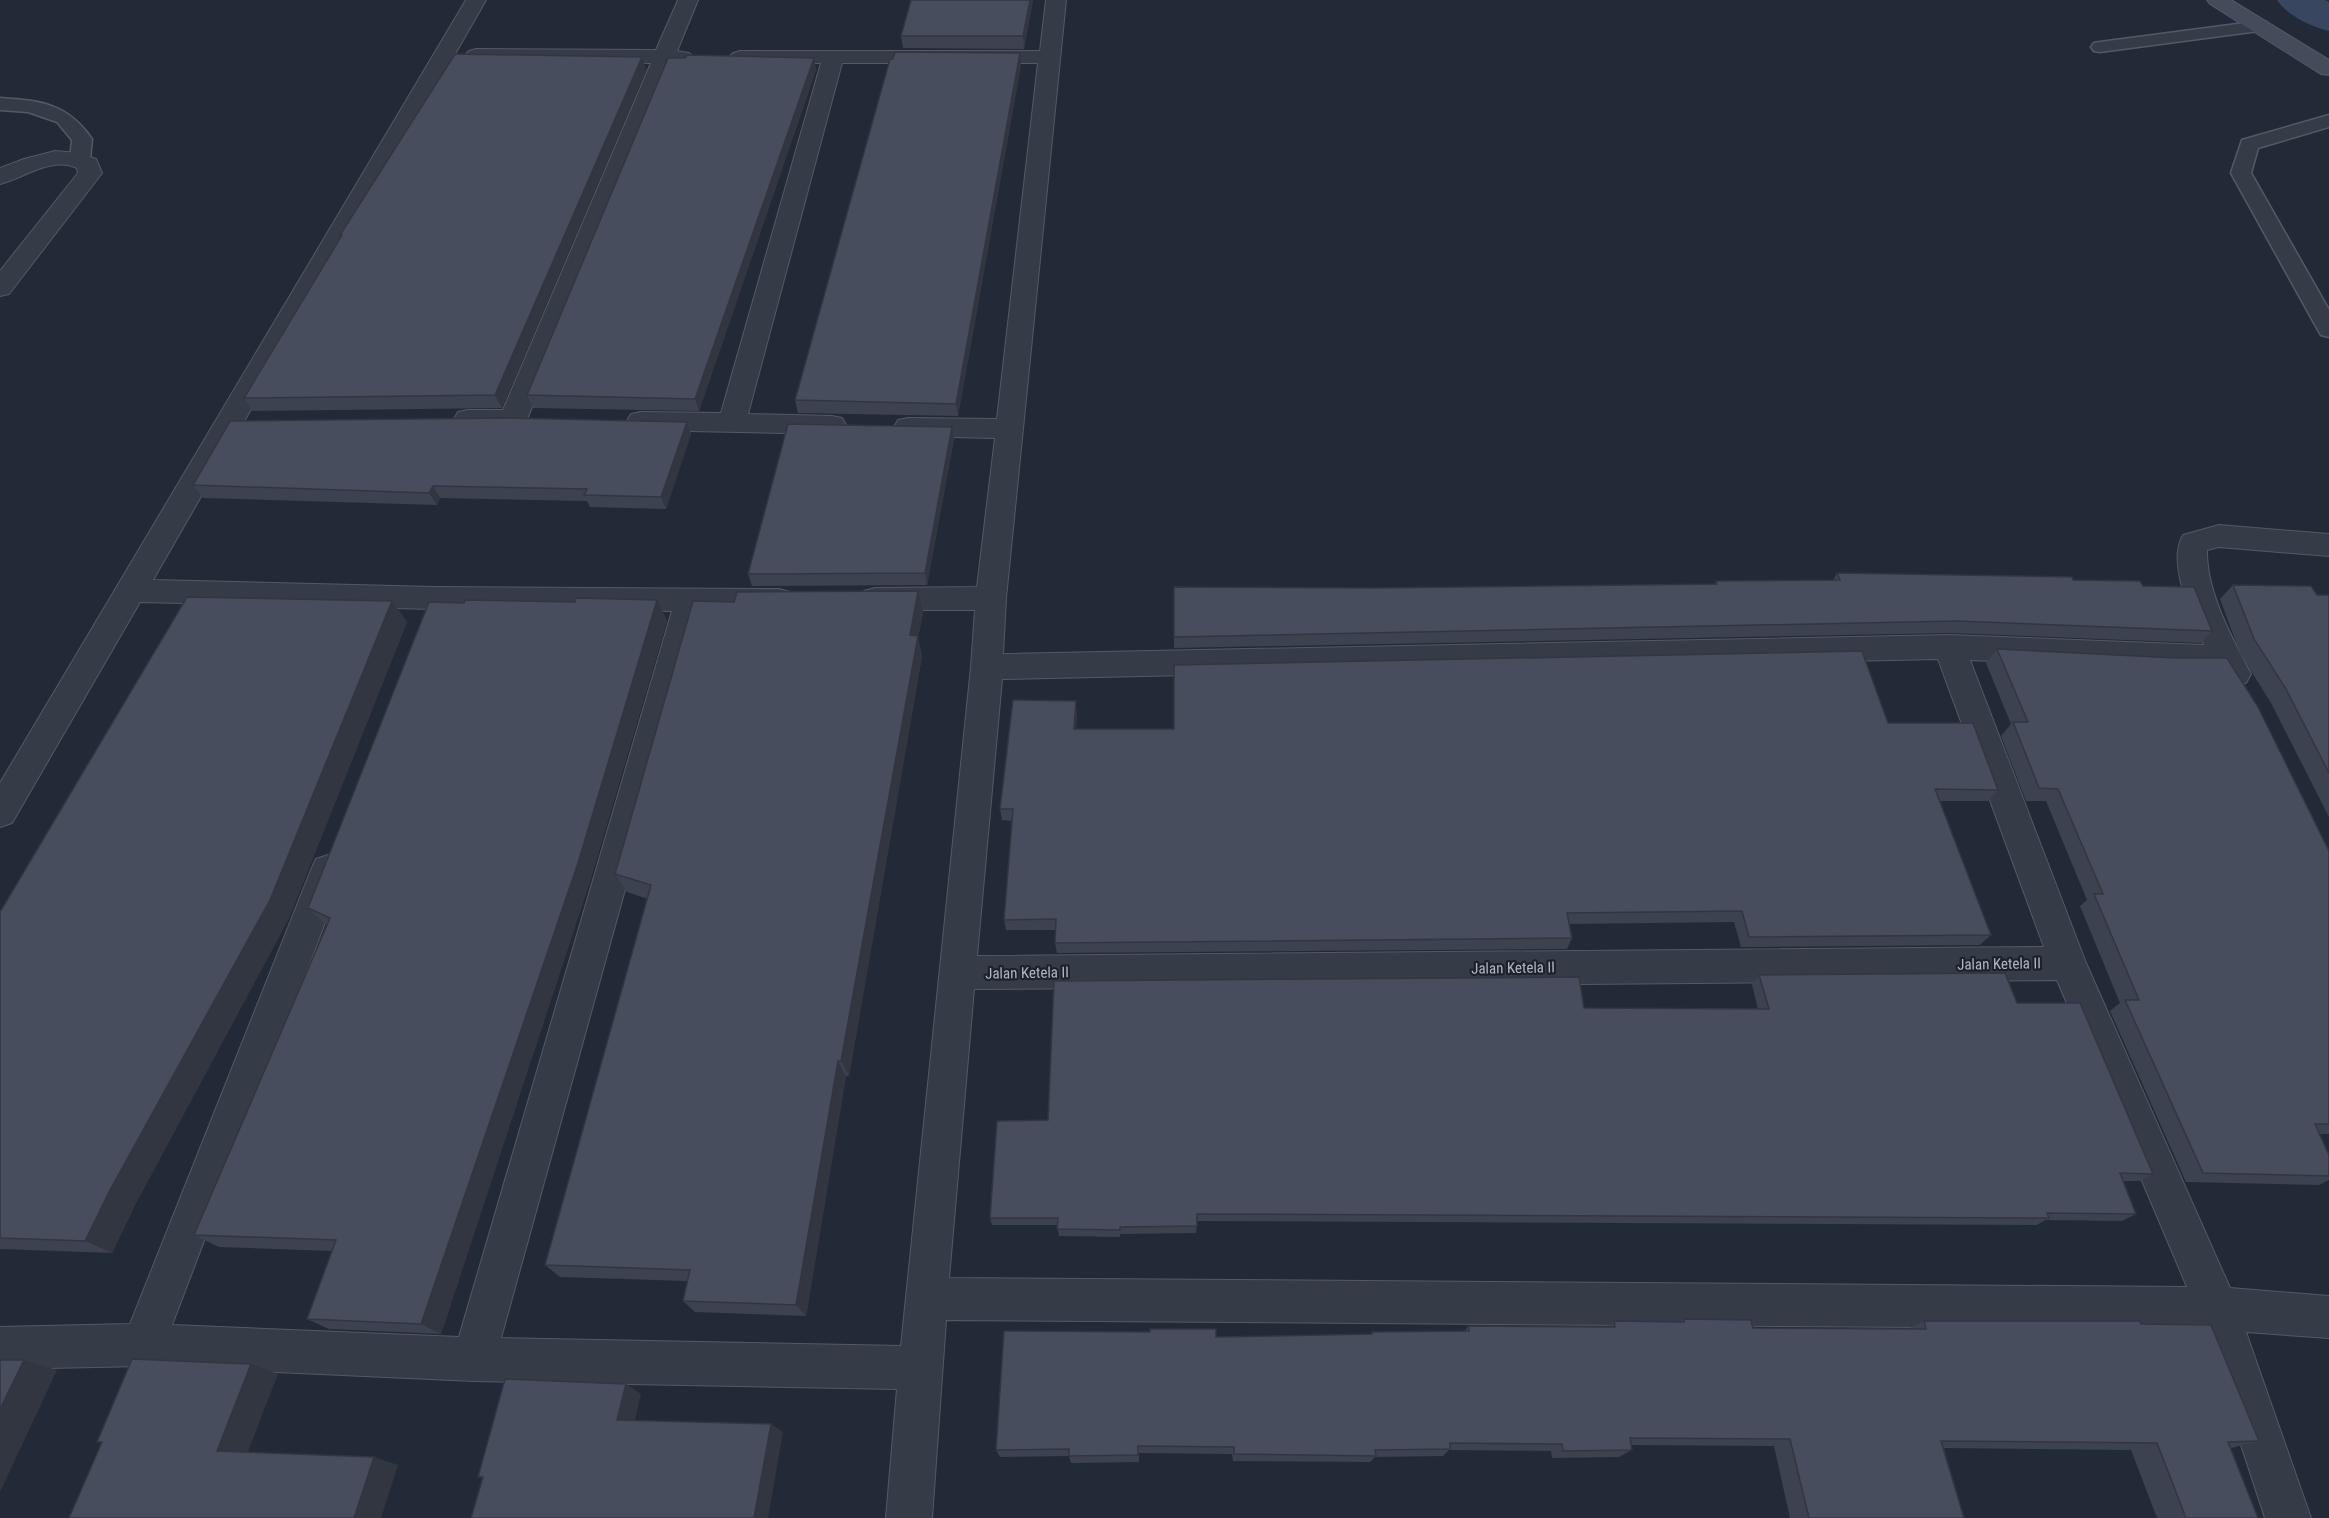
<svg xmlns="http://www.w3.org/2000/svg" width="2329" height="1518" font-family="'Roboto Condensed',sans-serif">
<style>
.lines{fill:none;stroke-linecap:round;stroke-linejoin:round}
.canal{fill:#39465f;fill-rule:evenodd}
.lane-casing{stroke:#545965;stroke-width:3}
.street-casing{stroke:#545965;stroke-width:2}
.secondary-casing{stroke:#545965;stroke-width:2}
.lane{fill:#363c47;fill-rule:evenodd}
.street{fill:#363c47;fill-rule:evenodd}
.secondary{fill:#454b5a;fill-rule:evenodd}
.wall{fill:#3d4250}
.shaded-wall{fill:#323641}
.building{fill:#474d5d;stroke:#323641;stroke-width:1.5}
.labels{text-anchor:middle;stroke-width:4.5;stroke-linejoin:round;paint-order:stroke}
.street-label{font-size:15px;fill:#b1b6c4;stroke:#1c212c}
</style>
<rect width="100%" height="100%" fill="#232a37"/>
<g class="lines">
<path class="canal" d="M2277,0H2325L2329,2V31C2310,26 2288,16 2277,0Z"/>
<defs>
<path id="lane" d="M2260,21L2266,22L2269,26L2266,30L2100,52L2094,51L2091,47L2094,43L2100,42Z
M0,98C41,101 67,103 92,139L90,159L87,163H73L70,159L72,140L57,122L28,112L0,110Z
M2329,115V127L2258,148L2251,173L2329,310V337L2321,335L2318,330L2231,173L2242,140Z"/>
<path id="street" d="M466,0H486L153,580L434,587L779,589L790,592L794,600L790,608L779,611H702L501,1338L901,1346L971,667L975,610H875L864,607L860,599L864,591L875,588L977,587L995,438L908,436L898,434L894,427L898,420L908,418L997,419L1038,63H842L748,414L832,416L842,418L846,425L842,432L832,434L641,430L631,428L627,421L631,414L641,412L721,413L821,63H740L733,61L729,57L733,53L740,51H1040L1046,0H1066L1006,598L1003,654L1949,635L2204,645C2193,615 2166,565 2183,535L2219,525L2329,534V556L2219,547L2207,550C2206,591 2232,638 2251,674L2246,683C2229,688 2224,683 2215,669H2163L1970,660L2086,963L2230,1288L2329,1296V1338L2246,1332L2311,1518H2265L2203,1329L946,1320L932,1518H886L897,1389L474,1381L143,1366L0,1369V1327L130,1324L311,870L316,859L328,855L340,859L345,870L172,1325L459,1337L672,611L434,609L140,602L12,823L0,827V783ZM1938,659L2044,947L977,956L1002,679ZM2057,980L2187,1287L949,1278L974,989Z
M678,0H698L677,51L689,53L693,57L689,61L672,63L527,419L523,426C504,431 477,431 458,426L454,419L458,412L468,410H503L651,63L476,61L469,59L465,55L469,51L476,49L656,50Z
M55,151L78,153L96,159L102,173L9,294L0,296V271L78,173L77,168C51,156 24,178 0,184V168L24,159Z"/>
<path id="secondary" d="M2207,0H2231L2329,60V75L2321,74L2210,4Z"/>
</defs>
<use href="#lane" class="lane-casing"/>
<use href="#street" class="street-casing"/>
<use href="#secondary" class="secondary-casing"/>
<use href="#lane" class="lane"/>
<use href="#street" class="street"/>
<use href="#secondary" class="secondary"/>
</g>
<path class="wall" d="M911,0H1033L1024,49L903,48L901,36Z
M814,58L816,70L699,411L533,408L527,395Z
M1021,65L958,416L798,413L795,400Z
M646,70L502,408L253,411L244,398L341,237L340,235Z
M687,422L691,434L666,509L590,507L587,501L440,498L437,505L203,498L193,485Z
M954,439L927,585L752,586L748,574Z
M1837,573L2073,580L2143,586L2212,631L2201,643L1949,633L1174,648V587L1375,588L1715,584L1716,581L1833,580Z
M2233,585L2317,595H2329V817L2271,703L2240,653L2220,599Z
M918,591L923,612L918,638L922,656L849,1076H846L806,1316L695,1312L683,1301L687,1281L560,1277L545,1265L648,899L627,892L615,874L734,602Z
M657,600L667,621L590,881L441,1334L329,1329L307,1319L332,1251L219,1247L194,1235L327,925L308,908L464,603L575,602Z
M392,601L407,622L289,918L136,1203L112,1253L0,1249V912Z
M1997,649L2329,851V1134H2319L2329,1155V1180L2319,1185L2186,1182L2110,1011L2120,1003L2080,906L2087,900L2046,801H2026L2001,736L2011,724L1986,663Z
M1077,713L1076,729H1173L1888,723L1998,790L1988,801H1940L1991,935L1980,945L1741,947L1734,922L1569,924L1572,938L1567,949L1057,953L1055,943L1056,930H1006L1004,920L1012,821L1002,820L1000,809Z
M1759,975L2017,1003L2153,1174L2140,1181H2123L2136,1214L2122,1221L2045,1220L2037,1225L1197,1221L1196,1233L1120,1234V1237L1059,1236L1057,1225H992L990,1218L1048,1120L1584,1008L1758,1009L1752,985Z
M1684,1319L1753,1328L1908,1329L1924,1321L2141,1324L2259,1441L2231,1448L2258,1518H2157L2131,1450L1944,1448L1964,1518H1790L1774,1446L1631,1445L1632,1450L1619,1457L1552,1458L1551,1451L1449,1450L1443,1456L1375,1457L1370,1462L1233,1461L1232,1454L1139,1453V1462L1071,1463L1069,1456L1000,1457L996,1450L1216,1337L1371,1334L1372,1332L1465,1331L1468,1326L1607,1327L1614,1321L1680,1322Z"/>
<path class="shaded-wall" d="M1030,0H1033L1024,49L1023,36Z
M1020,53L1021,65L958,416L956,404Z
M642,57L646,70L502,408L495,395Z
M814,58L816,70L699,411L695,399Z
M687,422L691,434L666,509L661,497Z
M952,427L954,439L927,585L925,573Z
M433,486L440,498L437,505L429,493Z
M918,591L923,612L918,638L922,656L849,1076L841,1061L910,635Z
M657,600L667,621L590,881L441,1334L421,1324Z
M392,601L407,622L289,918L136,1203L112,1253L85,1241Z
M1076,701L1077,713L1075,740L1074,729Z
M838,1061L846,1076L806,1316L796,1305Z
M24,1360L57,1370L0,1492V1409Z
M251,1364L278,1374L245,1459L217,1451Z
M626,1384L641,1394L633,1428L617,1420Z
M771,1424L783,1432L768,1518H754Z
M374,1457L398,1465L381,1518H354Z"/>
<path class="building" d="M911,0H1030L1023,36H901Z
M895,52L1020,53L956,404L795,400L890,59H893Z
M455,54L642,57L495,395L244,398L342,235H340Z
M687,55L814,58L695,399L527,395L668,58H685Z
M507,418L687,422L661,497L584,495L587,489L433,486L429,493L193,485L230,421Z
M788,424L952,427L925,573L748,574Z
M1837,573L2072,577L2073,580L2140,581L2143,586L2194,587L2212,631L1957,621L1174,637V587L1375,588L1717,584L1716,581L1840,580Z
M2233,585L2311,586L2317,595H2329V773L2286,689L2254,639Z
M918,591L910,635L918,636L841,1061H838L796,1305L683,1301L690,1270L545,1265L651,885L615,874L693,601L734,602L737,592Z
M187,597L392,601L270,900L110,1190L85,1241L0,1238V912Z
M576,598L657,600L578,863L421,1324L307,1319L336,1240L194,1235L330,918L308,908L429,602L464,603L465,600L575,602Z
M1997,649L2176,658H2227L2258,707L2329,851V1124H2315L2329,1155V1176L2203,1173L2125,1000H2139L2094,894H2103L2058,789L2039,788L2013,722H2028Z
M1862,651L1888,723H1973L1998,790L1935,789L1991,935L1749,937L1742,911L1567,913L1572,938L1055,943L1056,919L1004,920L1013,809H1000L1013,700L1076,701L1074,729H1174V665Z
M2005,973L2017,1003H2080L2153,1174L2120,1173L2136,1214L2047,1213L2049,1218L1197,1214V1226L1120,1227V1230L1057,1229L1058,1218H990L997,1121L1048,1120L1054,981L1579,977L1584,1008L1769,1009L1759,975Z
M1684,1319L1751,1320L1753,1328L1926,1329L1924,1321H2140L2141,1324L2211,1325L2259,1441L2228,1442L2258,1518H2186L2157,1443L1941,1441L1964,1518H1809L1790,1439L1630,1438L1632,1450L1563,1451L1562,1444L1450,1443V1449L1375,1450L1376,1456L1234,1454V1447L1138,1446V1455L1069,1456V1449L996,1450L1004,1331L1150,1332V1329H1216V1337L1372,1334V1332L1469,1331L1468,1326L1615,1327L1614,1321L1684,1322Z
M132,1359L251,1364L217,1451L374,1457L354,1518H69L102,1442H97Z
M0,1360H24L0,1409Z
M505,1379L626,1384L617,1420L771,1424L754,1518H471L483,1477H478Z"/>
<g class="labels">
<g class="street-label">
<text transform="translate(1999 964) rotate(-1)" y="5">Jalan Ketela II</text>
<text transform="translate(1513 968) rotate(-1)" y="5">Jalan Ketela II</text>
<text transform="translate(1027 973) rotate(-1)" y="5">Jalan Ketela II</text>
</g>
</g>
</svg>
